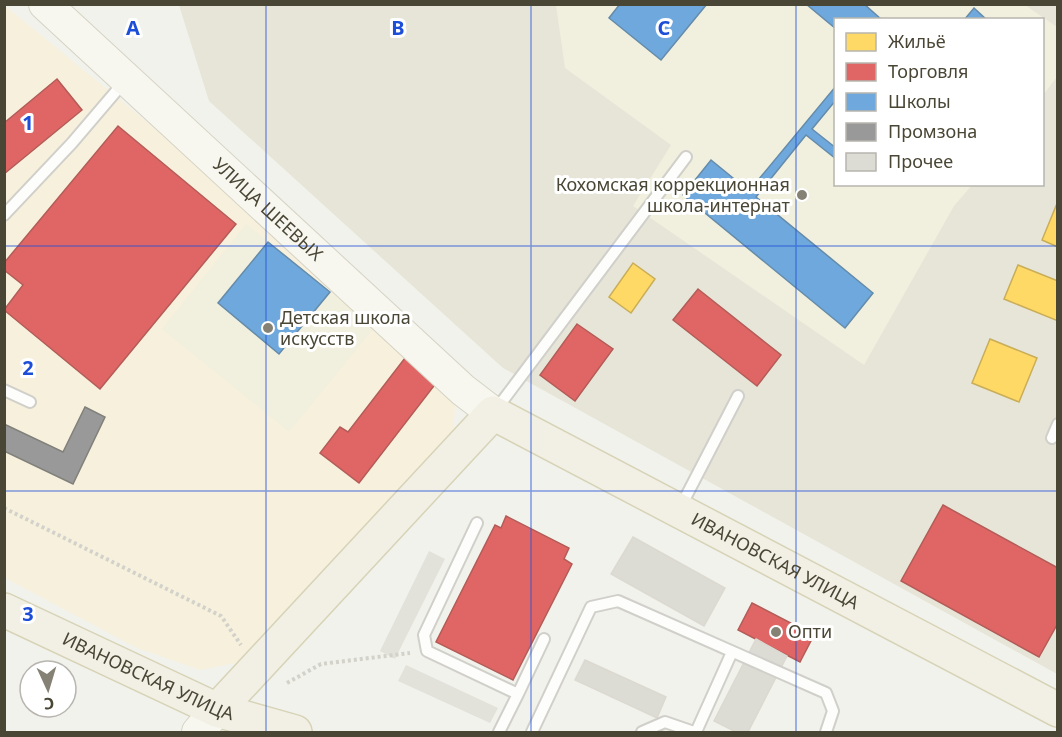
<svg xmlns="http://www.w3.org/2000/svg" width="1062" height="737" font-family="'Noto Sans',sans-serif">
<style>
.residential{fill:#e7e5d8;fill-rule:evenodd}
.commercial{fill:#f6f0dd}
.education{fill:#f1efdd}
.parking{fill:#e2e1da}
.homes{fill:#ffd966;stroke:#c9ad57;stroke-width:1.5}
.shops{fill:#e06666;stroke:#b35c57;stroke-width:1.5}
.schools{fill:#6fa8dc;stroke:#648baa;stroke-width:1.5}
.industry{fill:#999;stroke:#81807b;stroke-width:1.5}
.building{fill:#dcdbd4;stroke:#dbd9d0;stroke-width:1.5}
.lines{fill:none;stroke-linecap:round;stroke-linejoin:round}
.service-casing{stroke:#d0cfc9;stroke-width:14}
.secondary-casing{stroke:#d5d3c4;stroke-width:34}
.primary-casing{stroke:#d7d3b7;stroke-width:36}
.path{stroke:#d2d2ca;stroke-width:4;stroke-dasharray:3 3;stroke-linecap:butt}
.service{stroke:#fdfdfc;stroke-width:10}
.secondary{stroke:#f7f6ef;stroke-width:32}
.primary{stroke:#f2f0e4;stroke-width:33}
.grid{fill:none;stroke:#1d4ed8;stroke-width:1.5;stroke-opacity:0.55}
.poi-dot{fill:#858275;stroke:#fff;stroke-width:2}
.labels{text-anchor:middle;stroke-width:6;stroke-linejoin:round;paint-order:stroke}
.poi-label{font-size:18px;fill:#4a4635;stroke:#fff;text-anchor:start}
.street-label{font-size:18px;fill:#4a4635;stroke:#fff}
.grid-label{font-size:20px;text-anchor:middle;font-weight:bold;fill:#1d4ed8;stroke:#fff;stroke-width:6;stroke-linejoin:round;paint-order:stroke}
</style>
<rect width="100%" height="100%" fill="#f2f2ec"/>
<path class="residential" d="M179,5H1057V674L503,368L209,101ZM836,20H1042V184H836Z"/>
<path class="commercial" d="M4,5L202,167L456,397L453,430L236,663L200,670L137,648L5,578Z"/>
<path class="education" d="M556,5H1025L1057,27V77L1043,95L1042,20H836V184L972,185L954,206L864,365L633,206L671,145L565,68Z
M246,224L374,328L289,432L162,329Z"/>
<path class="parking" d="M429,551L445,559L395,659L380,651Z
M406,665L498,708L490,723L398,681Z"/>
<path class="homes" d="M1058,201V247L1042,240Z
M633,263L655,279L631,313L609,297Z
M1018,265L1058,281V321L1004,299Z
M990,339L1037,358L1019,402L972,383Z"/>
<path class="shops" d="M57,79L82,110L4,174V123Z
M118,126L236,224L100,389L4,310L23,285L4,270V263Z
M698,289L781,355L757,386L673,320Z
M577,324L613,349L575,401L540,375Z
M405,358L437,382L359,483L320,453L340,427L348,432Z
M943,505L1058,568V623L1039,657L901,581Z
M506,516L569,548L564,559L572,564L513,680L436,642L495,525L501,528Z
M752,603L814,635L800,662L738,630Z"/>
<path class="schools" d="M620,4H707L661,60L609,18Z
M806,4H864L882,20H836V29Z
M974,8L987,20H964Z
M836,86V100L812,129L836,148V159L806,135L756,197L873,293L845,328L683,195L711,160L749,191Z
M268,242L330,292L279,354L218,303Z"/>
<path class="industry" d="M85,407L105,417L73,484L4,451V424L63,452Z"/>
<path class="building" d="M633,537L725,588L704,626L611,574Z
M756,639L787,656L748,732H736L714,721Z
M585,660L666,697L657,718L575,680Z"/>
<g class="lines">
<defs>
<path id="service" d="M4,215L72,143L124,82
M4,390L30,402
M495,411L686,157
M1052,438L1058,424
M680,508L738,396
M477,523L424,635L427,651L518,694L499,732
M518,694L544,639
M532,732L591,607L618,601L826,693L833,711L826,732
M642,732L665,722L694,732
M696,732L732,652"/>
<g id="secondary">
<path id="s1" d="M45,4L463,390L493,413"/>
<path d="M198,732L217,710"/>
</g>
<g id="primary">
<path id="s2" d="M4,610L217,710L295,732"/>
<path id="s3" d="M217,710L493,413L1058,710"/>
</g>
</defs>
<use href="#service" class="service-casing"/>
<use href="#secondary" class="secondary-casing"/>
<use href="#primary" class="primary-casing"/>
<path class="path" d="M4,508L221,616L241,645
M287,683L321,664L410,653"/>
<use href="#service" class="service"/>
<use href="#secondary" class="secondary"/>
<use href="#primary" class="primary"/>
</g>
<path class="grid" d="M266,4V732M531,4V732M796,4V732M4,246H1058M4,491H1058"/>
<g class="poi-dot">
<circle cx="802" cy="195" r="6"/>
<circle cx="268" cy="328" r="6"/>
<circle cx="776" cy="632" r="6"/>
</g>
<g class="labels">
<g class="poi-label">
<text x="790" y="191" text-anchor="end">Кохомская коррекционная<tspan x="790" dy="21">школа-интернат</tspan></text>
<text x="280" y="324">Детская школа<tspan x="280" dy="21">искусств</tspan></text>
<text x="788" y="638">Опти</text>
</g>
<g class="street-label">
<text dy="6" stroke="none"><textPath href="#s1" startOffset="303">УЛИЦА ШЕЕВЫХ</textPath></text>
<text dy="6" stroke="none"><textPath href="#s3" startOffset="724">ИВАНОВСКАЯ УЛИЦА</textPath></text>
<text dy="6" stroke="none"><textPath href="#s2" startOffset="159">ИВАНОВСКАЯ УЛИЦА</textPath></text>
</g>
</g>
<g class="grid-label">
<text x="133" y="35">A</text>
<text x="398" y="35">B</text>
<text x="664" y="35">C</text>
<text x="28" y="130">1</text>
<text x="28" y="375">2</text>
<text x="28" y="621">3</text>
</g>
<rect width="1062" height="737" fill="none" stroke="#4a4635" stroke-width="12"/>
<rect x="834" y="18" width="210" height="168" fill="#ffffff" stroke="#b7b5ae" stroke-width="1.5"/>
<rect x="846" y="33" width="30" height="18" fill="#ffd966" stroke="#b7b5ae" stroke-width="1.5"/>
<text x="888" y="48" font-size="18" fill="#4a4635">Жильё</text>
<rect x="846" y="63" width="30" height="18" fill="#e06666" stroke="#b7b5ae" stroke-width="1.5"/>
<text x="888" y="78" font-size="18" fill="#4a4635">Торговля</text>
<rect x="846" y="93" width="30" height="18" fill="#6fa8dc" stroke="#b7b5ae" stroke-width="1.5"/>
<text x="888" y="108" font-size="18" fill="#4a4635">Школы</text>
<rect x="846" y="123" width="30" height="18" fill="#999999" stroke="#b7b5ae" stroke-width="1.5"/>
<text x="888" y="138" font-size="18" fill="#4a4635">Промзона</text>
<rect x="846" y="153" width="30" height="18" fill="#dcdbd4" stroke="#b7b5ae" stroke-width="1.5"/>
<text x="888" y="168" font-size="18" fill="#4a4635">Прочее</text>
<g transform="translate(48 689) rotate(176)"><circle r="28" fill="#ffffff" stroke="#b7b5ae" stroke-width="1.5"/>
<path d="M0-4.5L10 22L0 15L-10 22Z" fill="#858275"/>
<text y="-9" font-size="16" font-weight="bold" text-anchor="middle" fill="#4a4635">С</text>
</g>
</svg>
